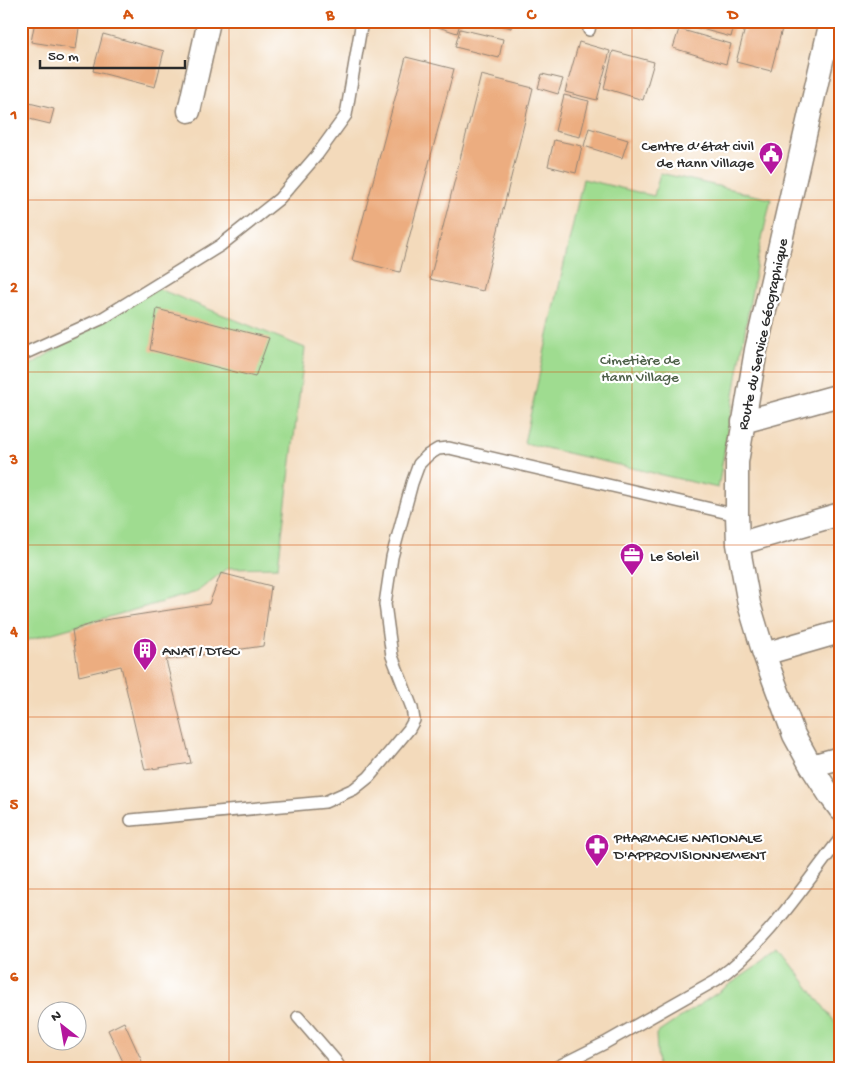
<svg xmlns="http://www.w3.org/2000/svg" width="861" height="1089" font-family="'Gochi Hand',sans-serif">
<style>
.green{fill:#9fdc90;stroke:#65845e}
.building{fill:#ecad80}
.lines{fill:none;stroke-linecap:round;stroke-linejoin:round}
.lane-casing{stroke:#8f8273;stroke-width:14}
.street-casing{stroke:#8f8273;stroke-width:25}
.lane{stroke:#fff;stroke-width:11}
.street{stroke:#fff;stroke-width:22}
.grid{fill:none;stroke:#d5540f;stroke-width:1;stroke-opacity:0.55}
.labels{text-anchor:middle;stroke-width:4.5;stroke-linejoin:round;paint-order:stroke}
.poi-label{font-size:15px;fill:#2b2b2b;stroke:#fff;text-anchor:start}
.street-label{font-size:15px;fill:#2b2b2b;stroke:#fff}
.park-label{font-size:15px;fill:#4e6049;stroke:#fff}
.neatline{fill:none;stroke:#d5540f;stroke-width:2}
.grid-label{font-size:16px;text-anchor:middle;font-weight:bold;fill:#d5540f}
</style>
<rect width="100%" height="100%" fill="#fff"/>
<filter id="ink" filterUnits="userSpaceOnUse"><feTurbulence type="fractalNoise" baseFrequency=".02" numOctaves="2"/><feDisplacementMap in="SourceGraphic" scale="10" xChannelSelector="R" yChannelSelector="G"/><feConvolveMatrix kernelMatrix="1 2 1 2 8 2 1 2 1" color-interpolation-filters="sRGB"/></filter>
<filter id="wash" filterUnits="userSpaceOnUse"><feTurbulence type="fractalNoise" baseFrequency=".0096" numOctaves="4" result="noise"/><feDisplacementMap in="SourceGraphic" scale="20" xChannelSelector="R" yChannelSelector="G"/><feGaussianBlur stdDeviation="1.12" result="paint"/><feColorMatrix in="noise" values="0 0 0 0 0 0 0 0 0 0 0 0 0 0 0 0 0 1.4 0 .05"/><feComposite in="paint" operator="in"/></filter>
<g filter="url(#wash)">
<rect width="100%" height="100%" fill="#f3dabb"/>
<path class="green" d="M660,173L740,191V192L771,199L757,261L718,488L524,443L583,179L654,196Z
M154,287L305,348L278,567L227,568L197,592L21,642V371Z
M781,950L840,1029V1068H658L656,1034Z"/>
<g id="blocks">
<path class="building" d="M35,21H80L76,49L31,42Z
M436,21H461L457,33L435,26Z
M487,21H513L511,28Z
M627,21H657L654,30Z
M679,21H735L731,37L679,23Z
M747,21H784L771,71L736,62Z
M460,29L503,39L499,58L455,47Z
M679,29L731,44L726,64L673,48Z
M103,34L164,51L155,87L93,71Z
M579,42L610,51L597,100L565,92Z
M613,51L654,62L643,100L604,88Z
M406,57L454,69L400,272L352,260Z
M542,74L563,79L558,94L538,88Z
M481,75L533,88L483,291L430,279Z
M564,95L589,101L580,137L555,131Z
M21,101L54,109L50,124L21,117Z
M589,128L628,140L622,158L584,146Z
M554,140L582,146L576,173L548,166Z
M157,309L269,338L255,377L150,350Z
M221,573L271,586L263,646L166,660L191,763L145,770L121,666L79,676L72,630L104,620L209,604Z
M124,1022L145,1068H126L108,1030Z"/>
</g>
</g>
<g filter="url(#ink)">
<use href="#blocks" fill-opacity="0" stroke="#8f8273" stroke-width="1"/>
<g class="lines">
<defs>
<path id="lane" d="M589,30L591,21
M21,355L103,318L221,245L279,199L317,155L346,115L362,21
M131,820L325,802L354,789L369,777L409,729L414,720L412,708L392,656L385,604L392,557L412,483L419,464L428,455L438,449L449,448L737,515
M298,1017L335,1060L340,1068
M555,1068L605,1043L716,980C766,944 802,888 840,839"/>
<path id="street" d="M831,21L756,350L737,462V515L738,544L749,604L764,654L794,735L811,766L829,794L840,809
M189,111L209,21
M743,422L840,395
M738,544L840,514
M764,654L840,632
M811,766L840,758"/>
</defs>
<use href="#lane" class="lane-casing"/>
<use href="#street" class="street-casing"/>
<use href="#lane" class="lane"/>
<use href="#street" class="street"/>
</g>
</g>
<path class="grid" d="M229,21V1068M430,21V1068M632,21V1068M21,200H840M21,372H840M21,545H840M21,717H840M21,889H840"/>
<defs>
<symbol id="civic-pin" viewBox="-11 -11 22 30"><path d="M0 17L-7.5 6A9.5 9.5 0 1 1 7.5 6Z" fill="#b5179e" stroke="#fff"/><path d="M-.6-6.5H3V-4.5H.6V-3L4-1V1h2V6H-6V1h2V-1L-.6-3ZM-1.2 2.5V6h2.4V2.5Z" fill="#fff"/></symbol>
<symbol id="office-pin" viewBox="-11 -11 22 30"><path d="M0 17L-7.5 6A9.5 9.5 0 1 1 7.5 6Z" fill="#b5179e" stroke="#fff"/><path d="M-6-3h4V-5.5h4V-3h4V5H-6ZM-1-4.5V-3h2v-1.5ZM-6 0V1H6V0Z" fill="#fff"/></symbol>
<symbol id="building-pin" viewBox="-11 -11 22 30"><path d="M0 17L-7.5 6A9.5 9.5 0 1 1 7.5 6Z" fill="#b5179e" stroke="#fff"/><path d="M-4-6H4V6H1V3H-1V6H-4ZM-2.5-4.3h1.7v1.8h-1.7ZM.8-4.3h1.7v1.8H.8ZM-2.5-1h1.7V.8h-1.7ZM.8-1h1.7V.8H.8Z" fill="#fff"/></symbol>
<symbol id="pharmacy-pin" viewBox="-11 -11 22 30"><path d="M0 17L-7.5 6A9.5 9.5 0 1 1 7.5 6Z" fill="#b5179e" stroke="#fff"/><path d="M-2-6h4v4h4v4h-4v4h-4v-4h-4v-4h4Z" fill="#fff"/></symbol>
</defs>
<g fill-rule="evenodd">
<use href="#civic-pin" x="757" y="140" width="28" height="38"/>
<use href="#office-pin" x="618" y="541" width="28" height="38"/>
<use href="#building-pin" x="131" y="636" width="28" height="38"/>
<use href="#pharmacy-pin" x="583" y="832" width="28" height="38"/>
</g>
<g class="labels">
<g class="poi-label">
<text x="754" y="150" text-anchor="end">Centre d’état civil<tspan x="754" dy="17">de Hann Village</tspan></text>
<text x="650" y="560">Le Soleil</text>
<text x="162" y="655">ANAT / DTGC</text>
<text x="614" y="842">PHARMACIE NATIONALE<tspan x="614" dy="17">D'APPROVISIONNEMENT</tspan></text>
</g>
<g class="street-label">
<text transform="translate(762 334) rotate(-78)" y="5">Route du Service Géographique</text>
</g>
<g class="park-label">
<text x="640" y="364">Cimetière de<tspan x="640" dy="17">Hann Village</tspan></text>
</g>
</g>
<rect width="861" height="1089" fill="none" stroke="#fff" stroke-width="55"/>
<g transform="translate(62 1026) rotate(329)"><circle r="24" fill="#ffffff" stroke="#aaaaaa"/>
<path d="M0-4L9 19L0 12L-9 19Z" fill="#b5179e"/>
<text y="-8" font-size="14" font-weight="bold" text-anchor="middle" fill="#2b2b2b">N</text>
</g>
<path d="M40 60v8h145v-8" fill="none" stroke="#2b2b2b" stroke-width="2.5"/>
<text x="48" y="60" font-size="15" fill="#2b2b2b" stroke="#ffffff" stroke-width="4" paint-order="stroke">50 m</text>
<rect x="28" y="28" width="806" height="1034" class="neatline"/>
<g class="grid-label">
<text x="128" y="19">A</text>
<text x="330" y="19">B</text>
<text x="531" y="19">C</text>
<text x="733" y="19">D</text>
<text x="14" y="119">1</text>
<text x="14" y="292">2</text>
<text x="14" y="464">3</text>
<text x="14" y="636">4</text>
<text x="14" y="809">5</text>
<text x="14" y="981">6</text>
</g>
</svg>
